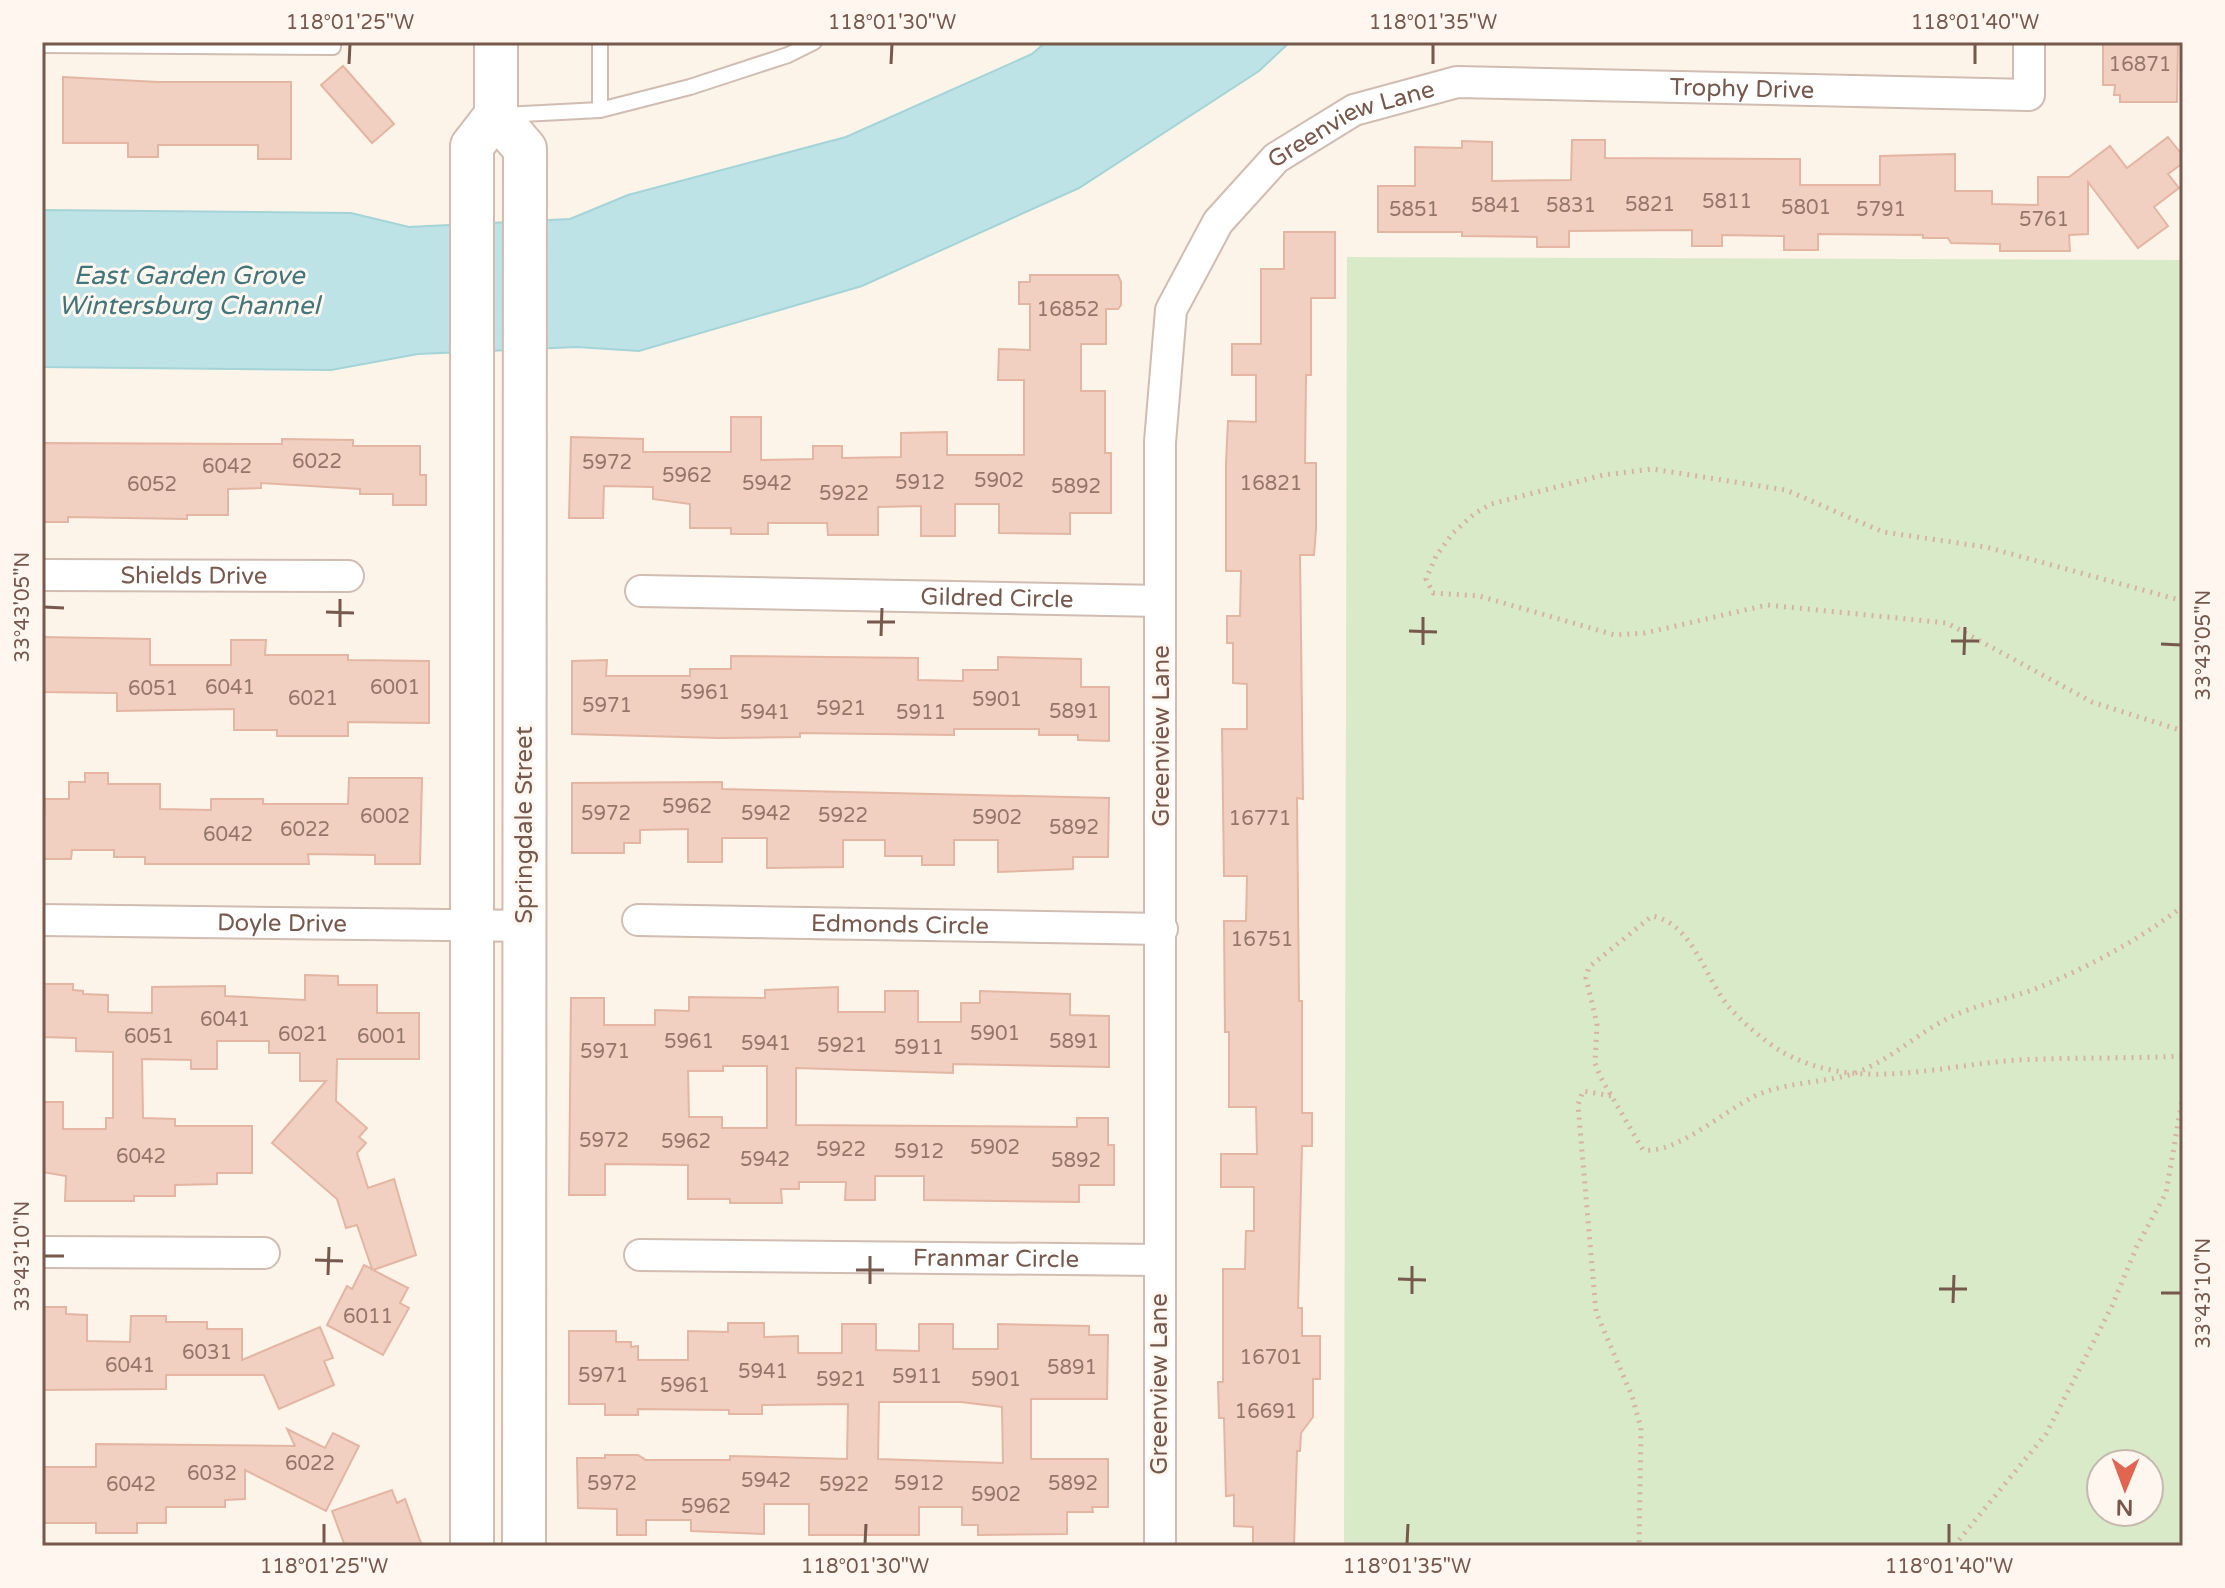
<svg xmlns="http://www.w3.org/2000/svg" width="2225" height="1588" font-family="'Varela Round',sans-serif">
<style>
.green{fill:#d8eac7;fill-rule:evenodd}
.water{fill:#bde3e6;stroke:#a4d4d7;stroke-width:2}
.building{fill:#f1d0c1;stroke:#e3b5a2;stroke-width:2;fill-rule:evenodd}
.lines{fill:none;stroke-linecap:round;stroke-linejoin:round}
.lane-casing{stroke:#d0bcb1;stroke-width:18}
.street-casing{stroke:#d0bcb1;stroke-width:34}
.secondary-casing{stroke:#d3bcaf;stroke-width:46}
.path{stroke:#d6b3a4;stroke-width:5;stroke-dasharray:2 6;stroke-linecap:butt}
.lane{stroke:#fff;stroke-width:14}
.street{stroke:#fff;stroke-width:30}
.secondary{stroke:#fff;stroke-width:42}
.ticks{fill:none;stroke:#76584d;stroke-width:3}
.labels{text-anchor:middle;stroke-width:6;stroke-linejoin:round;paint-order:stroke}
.number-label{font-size:20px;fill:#95766a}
.street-label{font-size:24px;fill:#76584d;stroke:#fff7ef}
.water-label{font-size:26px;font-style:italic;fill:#40767b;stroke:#fff7ef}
.neatline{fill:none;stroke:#76584d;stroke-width:3}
.ticks-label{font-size:20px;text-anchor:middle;fill:#76584d}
</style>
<rect width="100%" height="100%" fill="#fcf3e9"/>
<path class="green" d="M1347,257L2183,260V1546H1344ZM2101,1464H2149V1512H2101Z"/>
<path class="water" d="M1046,42H1290L1259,71L1079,188L862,286L639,351L577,347L418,354L331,370L42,367V210L351,213L409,227L570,219L628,195L846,137L1032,54Z"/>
<path class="building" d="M2103,42H2178L2177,102H2120V95H2114L2115,85H2103Z
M343,66L394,124L372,143L321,85Z
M63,77L158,82H291V159H258V145H158V157H128V143H63Z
M2168,137L2183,156V163L2168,174L2179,188L2154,207L2168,226L2138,248L2088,182V234L2069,235L2070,251H2000V244L1951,243L1948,238H1923V235L1818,234V250H1784V236L1722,235V246H1692V230L1569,231V247H1537V237L1462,236V232H1378V186H1415V147L1462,148V141L1492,142V181L1571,180L1572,140H1605V158L1800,159V185H1880V156L1955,154V191H1992V204L2038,205V177H2069L2110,146L2127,168Z
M1284,232H1335V298H1311V375H1306L1305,463H1316V529L1314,555H1300L1303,799L1297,798L1299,1001H1302V1113H1312V1146H1302L1298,1308H1302V1336H1320V1379H1313V1417L1301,1433L1300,1451H1297L1294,1546H1253V1527L1234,1526V1495L1226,1496L1224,1418H1219L1218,1382H1223V1269H1245L1246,1231H1254V1187H1221V1154H1257L1256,1107H1229V1032H1225L1224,921H1246L1247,876H1224L1222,729H1247V684L1233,683V643H1227V616H1240L1241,571H1226V463L1228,421L1256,422V375H1232V344H1261V269H1284Z
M1030,275H1118L1121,282V305L1118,309H1106V344H1081V391H1105V453H1111V513H1070V534L999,533V504H955V536H921V506L878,507V535H828L827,523H768V534H731V528H690V504L653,499V487L604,486L603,518H569L571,437L643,439V452H731V417H761V460L813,459V446H842V458L901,457V433L947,432V455H1024V380H998L999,349L1030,350V304H1019V282H1030Z
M282,439L353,440V446H420V475H426V505H393V494H360V489L261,483V488L228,489V515H187V519L68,517V522H42V443L282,444Z
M42,637L150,639V665H231V640H266L265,655H348V660L429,661V723L348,722V736H277V730H234V709L117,711V693L42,692Z
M731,656L918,658V680L963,681V670H998V657L1081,659V687H1109V741L1078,740V735H1039V729H954V735L800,733V737L719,738L572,734V661L607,660L606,676H690V669H731Z
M85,773H108V784H160V809L211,810V799H263V804H348L349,778H422L420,864H375V855L308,854L309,864H145V857H114V850H72L71,859H42L45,799H69V782H85Z
M722,782V789L1109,798L1108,857H1073V869L998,872V840H954V865H922V856H885V840H843V867L767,868V838H722V862H688V829L640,830V843H624V853H572V783Z
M305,975L338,976V985H377V1013H419V1059H337L336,1101L367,1128L359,1137L366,1143L357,1153L368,1188L394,1179L416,1255L373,1270L408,1288L400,1303L409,1308L383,1355L327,1325L347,1286L352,1289L364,1265L372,1269L357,1225L346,1228L337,1199L272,1143L326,1081H300V1053H269V1041H217V1069H191V1060L142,1059L143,1118L175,1119V1126H252V1173H217V1184L175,1185V1196H134V1201H65L66,1176L42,1172V1102H63V1129H106V1118H113V1052L76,1051V1038L42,1037V984H73V990L83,991V994L108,995V1012L152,1013V987L225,986V996L305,1000Z
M838,987V1012H885V991H918V1022H961V1003H980V991L1070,994V1015L1109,1016V1067L953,1064V1073L796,1068V1125L1077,1127V1118H1108V1145H1114V1185H1079V1202L924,1200V1176H875V1200H845L846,1182H799V1189H781L782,1203H730V1199H688V1165L605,1164V1195H569L571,998H604V1025H655V1010L689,1011V997L765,998V990ZM723,1066H767V1128H722V1117H689L688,1071H723Z
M42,1307H66V1314L87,1315V1341L130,1342L131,1316H166V1322H207V1329H242V1360L320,1327L333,1358L324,1361L334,1385L279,1409L264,1375H166V1389L42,1390Z
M728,1323H764V1337L798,1336V1353H842V1324H876V1350L919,1351V1324H953V1349H998V1324L1089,1326V1335H1108L1107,1399H1031V1459H1108V1507H1092L1093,1512H1067V1534L978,1535V1525H962V1507H919V1535H809V1504H764V1534L691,1531V1520H646V1535H617V1509L578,1508L577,1458H605V1455H638L646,1460H730V1456L847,1459L848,1404L762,1405V1414H729V1410L638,1409V1415H605V1404H569V1331H616V1342H631V1347L638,1346V1360H688V1331L728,1332ZM879,1402H961L1002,1407L1003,1463L878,1459Z
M287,1429L325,1448L333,1433L359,1446L326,1511L245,1470V1499L225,1500V1507H166V1523H137V1533H96V1523H42V1467H96V1444L295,1446Z
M392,1490L397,1503L405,1499L422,1546H345L332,1511Z"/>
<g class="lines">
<defs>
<path id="lane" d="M600,42V110
M42,45L333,47V42
M505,115L600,110L690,87L788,55L814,42"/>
<g id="street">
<path id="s1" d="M42,575L348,576"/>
<path id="s2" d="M641,591L1160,601"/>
<path id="s3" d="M42,920L524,926"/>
<path id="s4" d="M638,920L1162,929"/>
<path d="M42,1252L264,1253"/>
<path id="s5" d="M640,1255L1159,1260"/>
<path id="s6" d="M1160,1546V442L1171,310L1218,222L1276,158L1354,110L1457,82L2029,95V42"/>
</g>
<path id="secondary" d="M496,115L525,149L524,1546
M472,1546V146L496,115V42"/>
</defs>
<use href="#lane" class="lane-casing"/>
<use href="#street" class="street-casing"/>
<use href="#secondary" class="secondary-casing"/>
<path class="path" d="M2183,601L1986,547L1883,532L1786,490L1652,469L1603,475L1491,504L1474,514L1453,533L1436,556L1426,579L1433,593L1479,596L1615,635L1645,633L1767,605L1947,623L2092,702L2183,731
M2183,906C2139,940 2087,968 2035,989C2005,1000 1972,1005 1943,1021C1913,1037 1887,1062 1855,1073C1822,1084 1787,1081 1755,1096C1722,1112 1677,1154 1643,1150L1601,1078L1595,1063L1597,1024L1586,978L1589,967L1652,916C1693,924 1704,976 1728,1006C1742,1022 1765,1042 1784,1053C1858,1093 1940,1065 2018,1060C2073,1057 2128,1059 2183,1056
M1611,1096L1583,1091L1578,1105L1596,1312L1632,1396L1641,1428L1639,1546
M1954,1546L2046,1434L2112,1306L2137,1246L2166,1193L2183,1095"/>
<use href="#lane" class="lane"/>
<use href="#street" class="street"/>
<use href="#secondary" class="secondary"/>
</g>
<path class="ticks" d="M349,64L350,44M891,64L892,44M1433,64V44M1975,64V44M44,607L64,608M326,612L354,613M867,622H895M340,627V599M1409,631L1437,632M881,636L882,608M1951,641H1979M2161,644L2181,645M1423,645V617M1964,655L1965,627M44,1256H64M315,1260L343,1261M856,1270H884M328,1275L329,1247M1398,1279L1426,1280M870,1284V1256M1939,1289H1967M2161,1293H2181M1412,1294V1266M1953,1303L1954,1275M324,1544V1524M865,1544L866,1524M1407,1544L1408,1524M1949,1544V1524"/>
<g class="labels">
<g class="number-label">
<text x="2140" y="71">16871</text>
<text x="1727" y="208">5811</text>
<text x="1650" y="211">5821</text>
<text x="1496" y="212">5841</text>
<text x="1571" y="212">5831</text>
<text x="1806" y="214">5801</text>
<text x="1414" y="216">5851</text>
<text x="1881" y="216">5791</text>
<text x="2044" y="226">5761</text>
<text x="1068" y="316">16852</text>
<text x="317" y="468">6022</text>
<text x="607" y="469">5972</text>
<text x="227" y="473">6042</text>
<text x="687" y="482">5962</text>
<text x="999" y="487">5902</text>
<text x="920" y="489">5912</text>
<text x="767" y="490">5942</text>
<text x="1271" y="490">16821</text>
<text x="152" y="491">6052</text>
<text x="1076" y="493">5892</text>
<text x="844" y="500">5922</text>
<text x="230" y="694">6041</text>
<text x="395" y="694">6001</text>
<text x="153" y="695">6051</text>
<text x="705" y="699">5961</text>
<text x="313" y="705">6021</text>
<text x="997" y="706">5901</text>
<text x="607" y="712">5971</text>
<text x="841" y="715">5921</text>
<text x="1074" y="718">5891</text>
<text x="765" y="719">5941</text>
<text x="921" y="719">5911</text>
<text x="687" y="813">5962</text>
<text x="606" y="820">5972</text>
<text x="766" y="820">5942</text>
<text x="843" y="822">5922</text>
<text x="385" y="823">6002</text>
<text x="997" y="824">5902</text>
<text x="1260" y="825">16771</text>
<text x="1074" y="834">5892</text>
<text x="305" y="836">6022</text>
<text x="228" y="841">6042</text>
<text x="1262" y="946">16751</text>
<text x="225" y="1026">6041</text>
<text x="995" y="1040">5901</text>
<text x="303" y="1041">6021</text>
<text x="149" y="1043">6051</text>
<text x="382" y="1043">6001</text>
<text x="689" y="1048">5961</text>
<text x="1074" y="1048">5891</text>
<text x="766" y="1050">5941</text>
<text x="842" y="1052">5921</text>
<text x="919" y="1054">5911</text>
<text x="605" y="1058">5971</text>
<text x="604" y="1147">5972</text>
<text x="686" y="1148">5962</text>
<text x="995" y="1154">5902</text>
<text x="841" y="1156">5922</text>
<text x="919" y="1158">5912</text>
<text x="141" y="1163">6042</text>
<text x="765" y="1166">5942</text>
<text x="1076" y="1167">5892</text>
<text x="368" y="1323">6011</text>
<text x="207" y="1359">6031</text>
<text x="1271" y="1364">16701</text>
<text x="130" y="1372">6041</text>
<text x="1072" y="1374">5891</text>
<text x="763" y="1378">5941</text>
<text x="603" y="1382">5971</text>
<text x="917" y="1383">5911</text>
<text x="841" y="1386">5921</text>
<text x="996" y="1386">5901</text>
<text x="685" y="1392">5961</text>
<text x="1266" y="1418">16691</text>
<text x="310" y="1470">6022</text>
<text x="212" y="1480">6032</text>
<text x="766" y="1487">5942</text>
<text x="612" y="1490">5972</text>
<text x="919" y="1490">5912</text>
<text x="1073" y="1490">5892</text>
<text x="131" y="1491">6042</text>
<text x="844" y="1491">5922</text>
<text x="996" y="1501">5902</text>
<text x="706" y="1513">5962</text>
</g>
<g class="street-label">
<text dy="8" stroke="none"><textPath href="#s6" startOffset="1906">Trophy Drive</textPath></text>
<text dy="8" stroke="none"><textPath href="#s6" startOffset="1506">Greenview Lane</textPath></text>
<text dy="8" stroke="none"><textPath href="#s1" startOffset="152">Shields Drive</textPath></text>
<text dy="8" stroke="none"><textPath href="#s2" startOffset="356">Gildred Circle</textPath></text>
<text transform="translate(1161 736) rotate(-90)" y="8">Greenview Lane</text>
<text transform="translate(524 825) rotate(-90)" y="8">Springdale Street</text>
<text dy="8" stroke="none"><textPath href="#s3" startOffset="240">Doyle Drive</textPath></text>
<text dy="8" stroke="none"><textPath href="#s4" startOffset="262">Edmonds Circle</textPath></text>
<text dy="8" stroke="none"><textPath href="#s5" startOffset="356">Franmar Circle</textPath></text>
<text transform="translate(1159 1384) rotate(-90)" y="8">Greenview Lane</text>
</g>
<g class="water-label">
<text x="189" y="284">East Garden Grove<tspan x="189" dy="30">Wintersburg Channel</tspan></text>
</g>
</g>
<rect width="2225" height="1588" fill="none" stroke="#fff7ef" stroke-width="88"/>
<g transform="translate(2125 1488) rotate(181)"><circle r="38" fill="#fff7ef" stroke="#c8b7ae" stroke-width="2"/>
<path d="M0-6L14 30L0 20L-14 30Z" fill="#e26552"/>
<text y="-12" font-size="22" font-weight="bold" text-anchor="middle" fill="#76584d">N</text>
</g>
<rect x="44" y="44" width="2137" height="1500" class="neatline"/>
<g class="ticks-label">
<text x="350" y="29">118°01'25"W</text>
<text x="892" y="29">118°01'30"W</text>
<text x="1433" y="29">118°01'35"W</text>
<text x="1975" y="29">118°01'40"W</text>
<text transform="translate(22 607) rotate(-90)" y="7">33°43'05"N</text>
<text transform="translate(2203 645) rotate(-90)" y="7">33°43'05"N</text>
<text transform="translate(22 1256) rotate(-90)" y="7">33°43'10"N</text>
<text transform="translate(2203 1293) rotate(-90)" y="7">33°43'10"N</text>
<text x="324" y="1573">118°01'25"W</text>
<text x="865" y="1573">118°01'30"W</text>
<text x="1407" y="1573">118°01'35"W</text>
<text x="1949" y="1573">118°01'40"W</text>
</g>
</svg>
